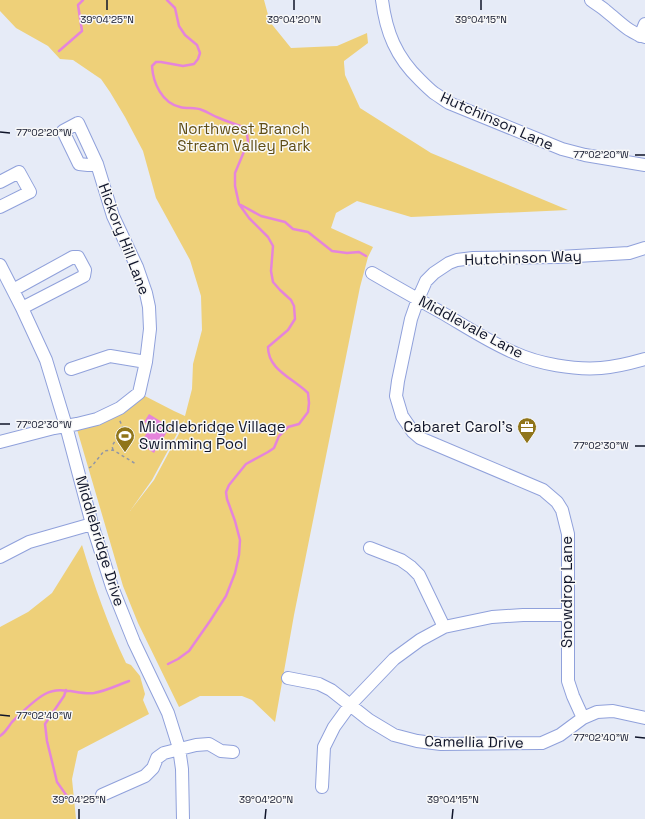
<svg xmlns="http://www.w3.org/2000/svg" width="645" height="819" font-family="'Space Grotesk',sans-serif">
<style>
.green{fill:#eed079;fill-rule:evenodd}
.water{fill:#e584db}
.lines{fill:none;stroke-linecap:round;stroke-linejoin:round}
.stream{stroke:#e584db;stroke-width:2.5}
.minor-casing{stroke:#90a1db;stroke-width:14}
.path{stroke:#9196a6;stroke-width:1.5;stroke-dasharray:3 3;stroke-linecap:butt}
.minor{stroke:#fff;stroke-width:12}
.ticks{fill:none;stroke:#0f1429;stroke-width:1.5}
.labels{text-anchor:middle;stroke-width:3;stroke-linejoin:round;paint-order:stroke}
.street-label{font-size:15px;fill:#0f1429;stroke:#f8f8f8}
.park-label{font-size:15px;fill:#5f4d15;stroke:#f8f8f8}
.poi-label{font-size:15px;fill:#0f1429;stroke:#f8f8f8;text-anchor:start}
.ticks-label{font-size:10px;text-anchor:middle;fill:#0f1429;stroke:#f8f8f8;stroke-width:3;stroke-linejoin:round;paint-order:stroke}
</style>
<rect width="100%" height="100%" fill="#e6ebf7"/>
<path class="green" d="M0,0H264L270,22L291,48L337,46L367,33L368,43L344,61V63L345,75L360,108L431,153L568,210L411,217L357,201L336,213L331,228L373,247L368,257L360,287L294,615L275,722L252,700L242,696H200L179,707L138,623L123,586L76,426L139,393L174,411L185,416L192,389L193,364L202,330L201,296L190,260L156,198L143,151L125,117L110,92L101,79L95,75L73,60L60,59L48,46L16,28L0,11ZM185,419L182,428L154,480L130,511L152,480Z
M82,545C94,585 108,625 126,663L131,665L140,676L145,694L143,700L149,714L78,751L72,779L76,819H0V627L28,612L52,593Z"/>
<path class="water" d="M149,414L170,427L154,453L140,444L151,426L144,422Z"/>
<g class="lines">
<path class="stream" d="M167,0L175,8L179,26L185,35L197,45L200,53L198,59L194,64L183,66L161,62H156L152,66C153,83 162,103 180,107C187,109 195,107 202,110C208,112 213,116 219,118C228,122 236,124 245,128L247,134L248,142L235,173V186L239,204L249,218L268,237L273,246L271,271L273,282L280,290L291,300L294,306L295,319L288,330L268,347C268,370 293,378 308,393L309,403L308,412L299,424L288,427L279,436L274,448L268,452L246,464L229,485L226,492L227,499L235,521L240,540L239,555L235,573L226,596L210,621L189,651L178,659L168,664
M59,51L82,31L78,5L83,0
M241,205L261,216L285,222L293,229L308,232L332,251L347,253L359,252L366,256
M66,690L64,696L45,724L47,741L57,782L69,799
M0,736C6,732 8,727 12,722C21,713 34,700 45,694C62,685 77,695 94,693C106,691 118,685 129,681"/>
<defs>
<path id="minor" d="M382,0C386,32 396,57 420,80C424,84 429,89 434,93C439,96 444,100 449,103L562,149L585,155L645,165
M591,0C596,4 602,7 606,11C619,21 629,33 645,37
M640,36L645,24
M0,182L19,172L30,192L0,207
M0,265L22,308L46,360L66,426L92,524L112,587L134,642L168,713L179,748L182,769L183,819
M372,273C396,287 421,301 446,315C468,328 491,343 515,353C539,364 574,370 601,368C616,367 631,363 645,359
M13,290L73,257H78L85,270L84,276L22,308
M71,369L110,356L146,362
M0,442L54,428L77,424L97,419L120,408L139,393L146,362L150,329L149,307L146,293L137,267L113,216L97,164L78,123L63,131L79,164L88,165L97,164
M370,548L401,560L411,567L419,575L444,627
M0,557L29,542L92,524
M288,678L319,684L331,690L369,720L394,735L417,741L441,744L542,743L560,735L583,718L597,712L613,711L645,718
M583,718L573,696L568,681V534L562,510L557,502L543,490L420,438L413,432L402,416L396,396L398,381L411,319L418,299L426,281L434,273L449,263L457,260L473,258L559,257L629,253L645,248
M322,787L324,747L334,727L350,705L394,659L420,640L444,627L492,617L523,615H568
M102,795L145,776L153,768L157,758L164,753L196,745L209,744L221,751L233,752"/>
</defs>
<use href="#minor" class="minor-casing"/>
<path class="path" d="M113,450L112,446L123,428L119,419
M89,468L92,466L104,451L113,450L136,464"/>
<use href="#minor" class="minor"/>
</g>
<path class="ticks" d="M107,10V0M294,10V0M481,10V0M0,132L10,133M635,155H645M0,424H10M635,446H645M0,715L10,716M635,737L645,738M79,819V809M265,819L266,809M452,819L453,809"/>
<defs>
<symbol id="office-pin" viewBox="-11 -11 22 30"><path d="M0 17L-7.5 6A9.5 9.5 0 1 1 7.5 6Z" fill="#90751a" stroke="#f8f8f8"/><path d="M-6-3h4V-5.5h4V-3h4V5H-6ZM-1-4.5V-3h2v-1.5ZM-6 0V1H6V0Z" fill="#fff"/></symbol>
<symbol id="stadium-pin" viewBox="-11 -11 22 30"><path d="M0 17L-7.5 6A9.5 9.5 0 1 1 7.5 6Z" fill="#90751a" stroke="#f8f8f8"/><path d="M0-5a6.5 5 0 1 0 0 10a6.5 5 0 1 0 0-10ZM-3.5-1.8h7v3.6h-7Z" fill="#fff"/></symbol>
</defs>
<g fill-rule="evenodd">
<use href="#office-pin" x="516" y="416" width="22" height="30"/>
<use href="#stadium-pin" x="114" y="425" width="22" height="30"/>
</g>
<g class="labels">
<g class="street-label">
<text transform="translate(497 121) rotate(24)" y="5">Hutchinson Lane</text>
<text transform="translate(124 239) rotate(69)" y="5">Hickory Hill Lane</text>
<text transform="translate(523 258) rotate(-2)" y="5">Hutchinson Way</text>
<text transform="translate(471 327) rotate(28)" y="5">Middlevale Lane</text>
<text transform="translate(100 541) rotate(73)" y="5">Middlebridge Drive</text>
<text transform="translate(567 592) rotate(-90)" y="5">Snowdrop Lane</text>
<text transform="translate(474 742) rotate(1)" y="5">Camellia Drive</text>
</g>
<g class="park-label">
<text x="244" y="134">Northwest Branch<tspan x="244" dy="17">Stream Valley Park</tspan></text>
</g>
<g class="poi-label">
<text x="139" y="432">Middlebridge Village<tspan x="139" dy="17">Swimming Pool</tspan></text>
<text x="513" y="432" text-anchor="end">Cabaret Carol's</text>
</g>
</g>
<g class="ticks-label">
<text x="107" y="23">39°04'25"N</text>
<text x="294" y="23">39°04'20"N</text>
<text x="481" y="23">39°04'15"N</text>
<text x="44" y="136">77°02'20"W</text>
<text x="601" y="158">77°02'20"W</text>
<text x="44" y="428">77°02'30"W</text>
<text x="601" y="449">77°02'30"W</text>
<text x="44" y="719">77°02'40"W</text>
<text x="601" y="741">77°02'40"W</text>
<text x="79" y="803">39°04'25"N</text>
<text x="266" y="803">39°04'20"N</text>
<text x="453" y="803">39°04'15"N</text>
</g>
</svg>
